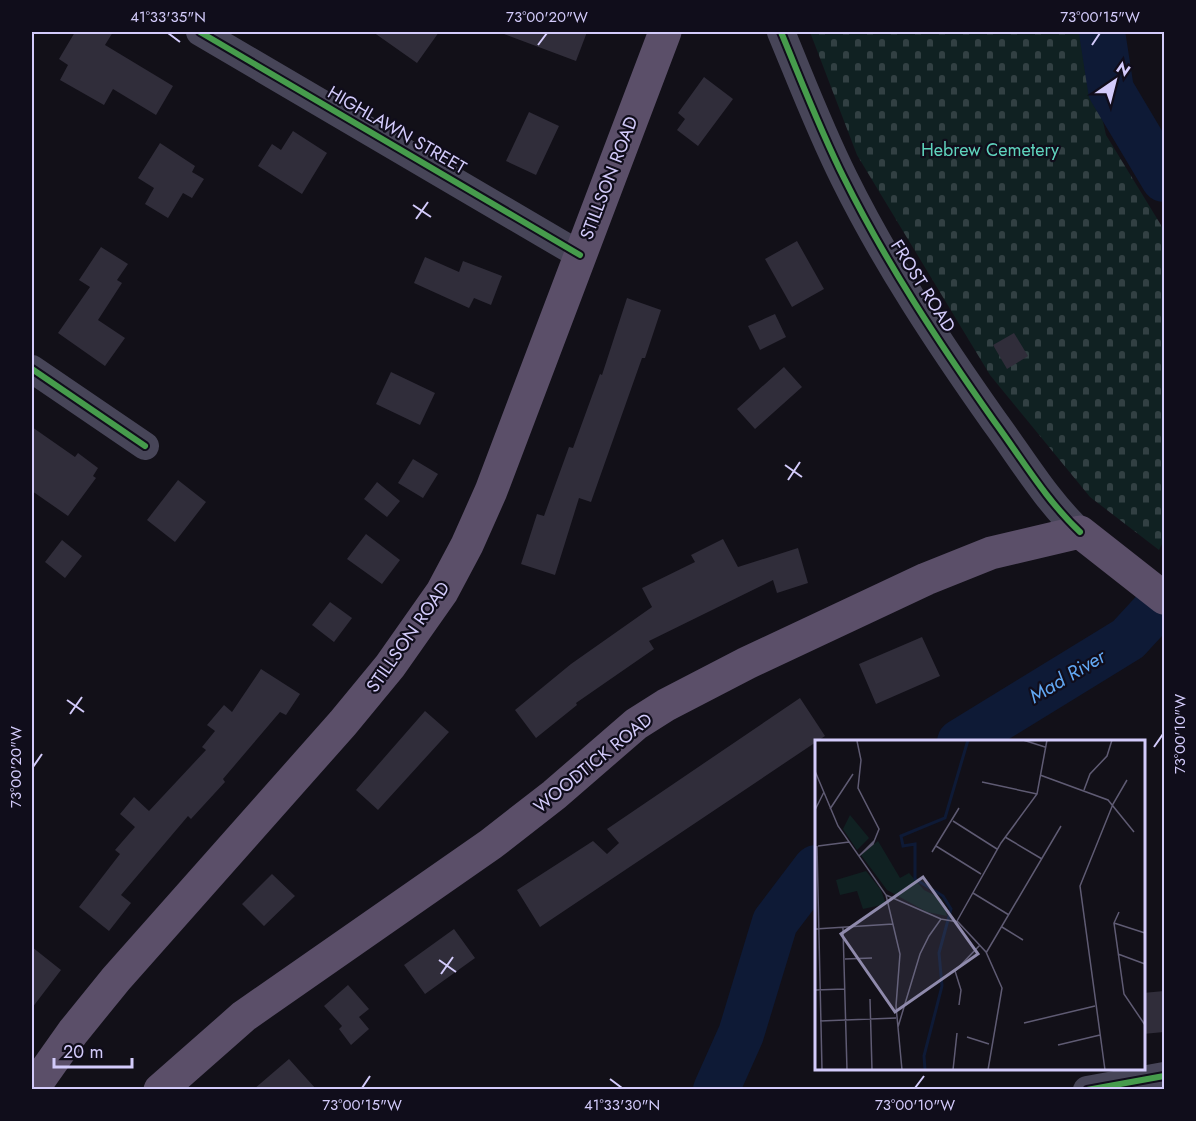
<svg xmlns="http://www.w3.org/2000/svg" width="1196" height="1121" font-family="Jost,sans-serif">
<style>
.cemetery{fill:url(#cemetery-stones)}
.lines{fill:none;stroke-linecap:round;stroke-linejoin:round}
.river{stroke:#0e1a36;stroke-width:46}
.building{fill:#302d3a}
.minor{stroke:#474558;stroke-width:28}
.major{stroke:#5b4f69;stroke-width:33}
.cycleway-casing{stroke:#100d1b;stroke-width:10}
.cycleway{stroke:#469c4c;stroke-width:6}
.ticks{fill:none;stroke:#d3cbfb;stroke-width:2}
.labels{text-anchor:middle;stroke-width:4.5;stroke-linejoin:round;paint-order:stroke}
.street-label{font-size:18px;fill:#d3cbfb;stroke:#100d1b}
.park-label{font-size:18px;fill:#5fd3bd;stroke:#100d1b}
.water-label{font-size:20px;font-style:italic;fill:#62a7f2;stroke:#100d1b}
.inset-river{fill:none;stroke:#0e1a36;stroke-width:3}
.inset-road{fill:none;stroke:#5f5b73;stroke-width:1.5}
.view{fill:#8f8aac;fill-opacity:0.15;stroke:#8f8aac;stroke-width:3}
.inset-edge{fill:none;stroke:#d3cbfb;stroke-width:3}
.neatline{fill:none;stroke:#d3cbfb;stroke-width:2}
.ticks-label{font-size:15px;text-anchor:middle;fill:#d3cbfb}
</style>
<defs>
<pattern id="cemetery-stones" width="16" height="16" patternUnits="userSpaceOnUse" patternTransform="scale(1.5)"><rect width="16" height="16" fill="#102122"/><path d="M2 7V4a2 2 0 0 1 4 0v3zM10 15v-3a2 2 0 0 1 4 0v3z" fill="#324043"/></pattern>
</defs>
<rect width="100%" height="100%" fill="#121018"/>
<path class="cemetery" d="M810,32H1083L1106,135L1164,230V540L1159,550L1090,497L990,375L857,155Z"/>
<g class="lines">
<path class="river" d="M1102,32L1111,90L1164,179
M960,742L1128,639L1164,600
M716,1090L741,1034L775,922L816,868"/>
</g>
<path class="building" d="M75,32H113L105,45L173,86L156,115L113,89L104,105L60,80L68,65L59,59Z
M373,32H439L417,63Z
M504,32H587L576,61L504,34Z
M704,77L733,99L698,146L677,130L685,119L678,113Z
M529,112L559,126L536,175L506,161Z
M293,131L327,153L302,194L258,166L272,144L281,150Z
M160,143L195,166L192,172L204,179L192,198L183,193L168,218L145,204L154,188L138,178Z
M797,241L824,289L792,307L765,259Z
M101,247L128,264L117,280L122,283L98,320L125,338L105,366L58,333L90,287L79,280Z
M425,257L459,272L463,261L502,276L491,305L474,298L469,308L414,283Z
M627,298L661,310L645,358H642L591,502L579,498L555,575L521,564L537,514L544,516L569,447L573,448L600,374L602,375Z
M775,314L786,337L760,350L748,326Z
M1014,333L1028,356L1007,369L993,345Z
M784,367L802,387L755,429L737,409Z
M391,372L435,393L420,425L376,404Z
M32,427L75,457L78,453L98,468L93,476L96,478L68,516L32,491Z
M413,459L438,474L423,498L398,483Z
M178,480L206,502L175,542L147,520Z
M377,482L400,501L387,517L364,499Z
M366,534L400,560L382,584L347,559Z
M723,539L738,567L798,548L808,583L777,593L773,580L649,641L654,649L576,703L577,705L536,738L515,710L571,664L652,607L642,588L695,562L691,555Z
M62,540L82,556L65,578L45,562Z
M330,602L352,618L334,642L312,625Z
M922,637L940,676L876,704L859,664Z
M261,669L300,694L286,715L280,712L223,779L225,782L191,819L188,816L121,895L131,903L109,931L79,907L120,854L115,850L135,827L120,814L134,797L149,811L206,750L202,747L215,731L207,725L224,705L232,712Z
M800,698L825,736L540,927L517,890L593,841L607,854L619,843L607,829Z
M425,711L449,732L378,810L356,790Z
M272,874L295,896L264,926L242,904Z
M454,929L475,958L425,994L404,965Z
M32,947L61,970L32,1008Z
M348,985L369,1009L359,1017L369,1029L351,1045L339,1029L342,1026L324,1006Z
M1164,991V1032L1143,1034V993Z
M289,1059L316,1089H254Z"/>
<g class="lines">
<path class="minor" d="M200,32L580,255
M781,32C801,80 820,130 844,178C886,263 939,343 994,421C1022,459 1046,500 1080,532
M32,369L145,446
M1087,1090L1164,1076"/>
<path class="major" d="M32,1090L73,1032L116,979L343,723L390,666L442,592L467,545L491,491L665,32
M160,1090L244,1016L491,844L554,795L636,724L666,705L747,663L926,579L991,553L1080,532L1164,598"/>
<defs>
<path id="cycleway" d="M200,32L580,255
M781,32C801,80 820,130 844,178C886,263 939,343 994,421C1022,459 1046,500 1080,532
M32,369L145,446
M1087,1090L1164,1076"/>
</defs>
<use href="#cycleway" class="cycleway-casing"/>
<use href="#cycleway" class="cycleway"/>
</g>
<path class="ticks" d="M168,33L180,42M538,45L547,33M1092,45L1100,33M413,205L431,217M416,219L428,202M785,465L802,477M788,480L800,462M67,700L84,712M70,714L82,697M1154,747L1163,734M33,767L42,754M439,960L456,972M441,974L453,957M610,1079L622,1088M362,1088L370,1076M915,1088L924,1076"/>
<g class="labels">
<g class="street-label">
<text transform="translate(397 130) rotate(30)" y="6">HIGHLAWN STREET</text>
<text transform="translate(609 178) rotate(-69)" y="6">STILLSON ROAD</text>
<text transform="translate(923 286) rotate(58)" y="6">FROST ROAD</text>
<text transform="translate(408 637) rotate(-55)" y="6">STILLSON ROAD</text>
<text transform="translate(593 763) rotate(-39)" y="6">WOODTICK ROAD</text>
</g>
<g class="park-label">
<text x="990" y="156">Hebrew Cemetery</text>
</g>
<g class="water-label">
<text transform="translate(1067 676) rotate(-31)" y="7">Mad River</text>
</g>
</g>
<g transform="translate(815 740)">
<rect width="330" height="330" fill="#121018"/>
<path d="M35,75L54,98L42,110L28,89ZM63,101L85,138L94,133L109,150L127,159L132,176L112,172L72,150L46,115ZM51,131L66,150L71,164L48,169L42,151L25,155L21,140Z" fill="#102122"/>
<path class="inset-river" d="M110,330L109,316L127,246L124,213L136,169L128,156L100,139V104L88,106L86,96L130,78L153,0"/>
<path class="inset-road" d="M208,0L230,7M42,1L46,20L43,48L64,89L58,104L44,116M0,31L23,86L71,155L85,214L81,266L87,330M225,35L293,60L319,92M167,42L222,54M269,50L275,34L292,16L297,0M15,69L38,34M0,70L9,52M138,81L182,109M190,97L227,119M2,106L7,330M3,106L34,102M121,106L166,134M117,112L144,68M44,116L59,101M158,153L194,175M71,155L126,179M304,172L299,183L309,254L330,285M142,181L186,103L222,54L232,0M299,183L330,193M187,187L208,200M28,188L32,330M0,189L78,184M171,213L246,86M303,214L330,224M30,219L57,218M0,250L30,249M55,259L57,330M144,265L146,250L140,231L165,205M5,281L81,278M209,283L280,266M83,287L105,214L114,196L126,179L143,182L171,212L187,248L173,330M152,297L174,304M243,305L285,295M138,330L142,293M290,330L265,146L298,64L312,40"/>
<path class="view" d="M108,137L163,214L80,272L26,194Z"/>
<rect width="330" height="330" class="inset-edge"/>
</g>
<rect width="1196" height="1121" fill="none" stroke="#100d1b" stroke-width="66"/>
<g transform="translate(1115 81) rotate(35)" stroke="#100d1b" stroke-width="4.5" paint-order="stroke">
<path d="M0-4.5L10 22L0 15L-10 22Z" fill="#d3cbfb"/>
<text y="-9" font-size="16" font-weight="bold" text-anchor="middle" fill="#d3cbfb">N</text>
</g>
<path d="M54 1058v9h78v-9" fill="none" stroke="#d3cbfb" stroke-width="3"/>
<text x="63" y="1058" font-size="18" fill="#d3cbfb" stroke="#100d1b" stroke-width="4.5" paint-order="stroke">20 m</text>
<rect x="33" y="33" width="1130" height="1055" class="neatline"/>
<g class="ticks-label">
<text x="168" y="22">41°33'35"N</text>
<text x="547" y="22">73°00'20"W</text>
<text x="1100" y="22">73°00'15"W</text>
<text transform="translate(1180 734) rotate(-90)" y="5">73°00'10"W</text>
<text transform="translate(16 767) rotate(-90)" y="5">73°00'20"W</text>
<text x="362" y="1110">73°00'15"W</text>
<text x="622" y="1110">41°33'30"N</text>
<text x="915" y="1110">73°00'10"W</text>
</g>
</svg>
